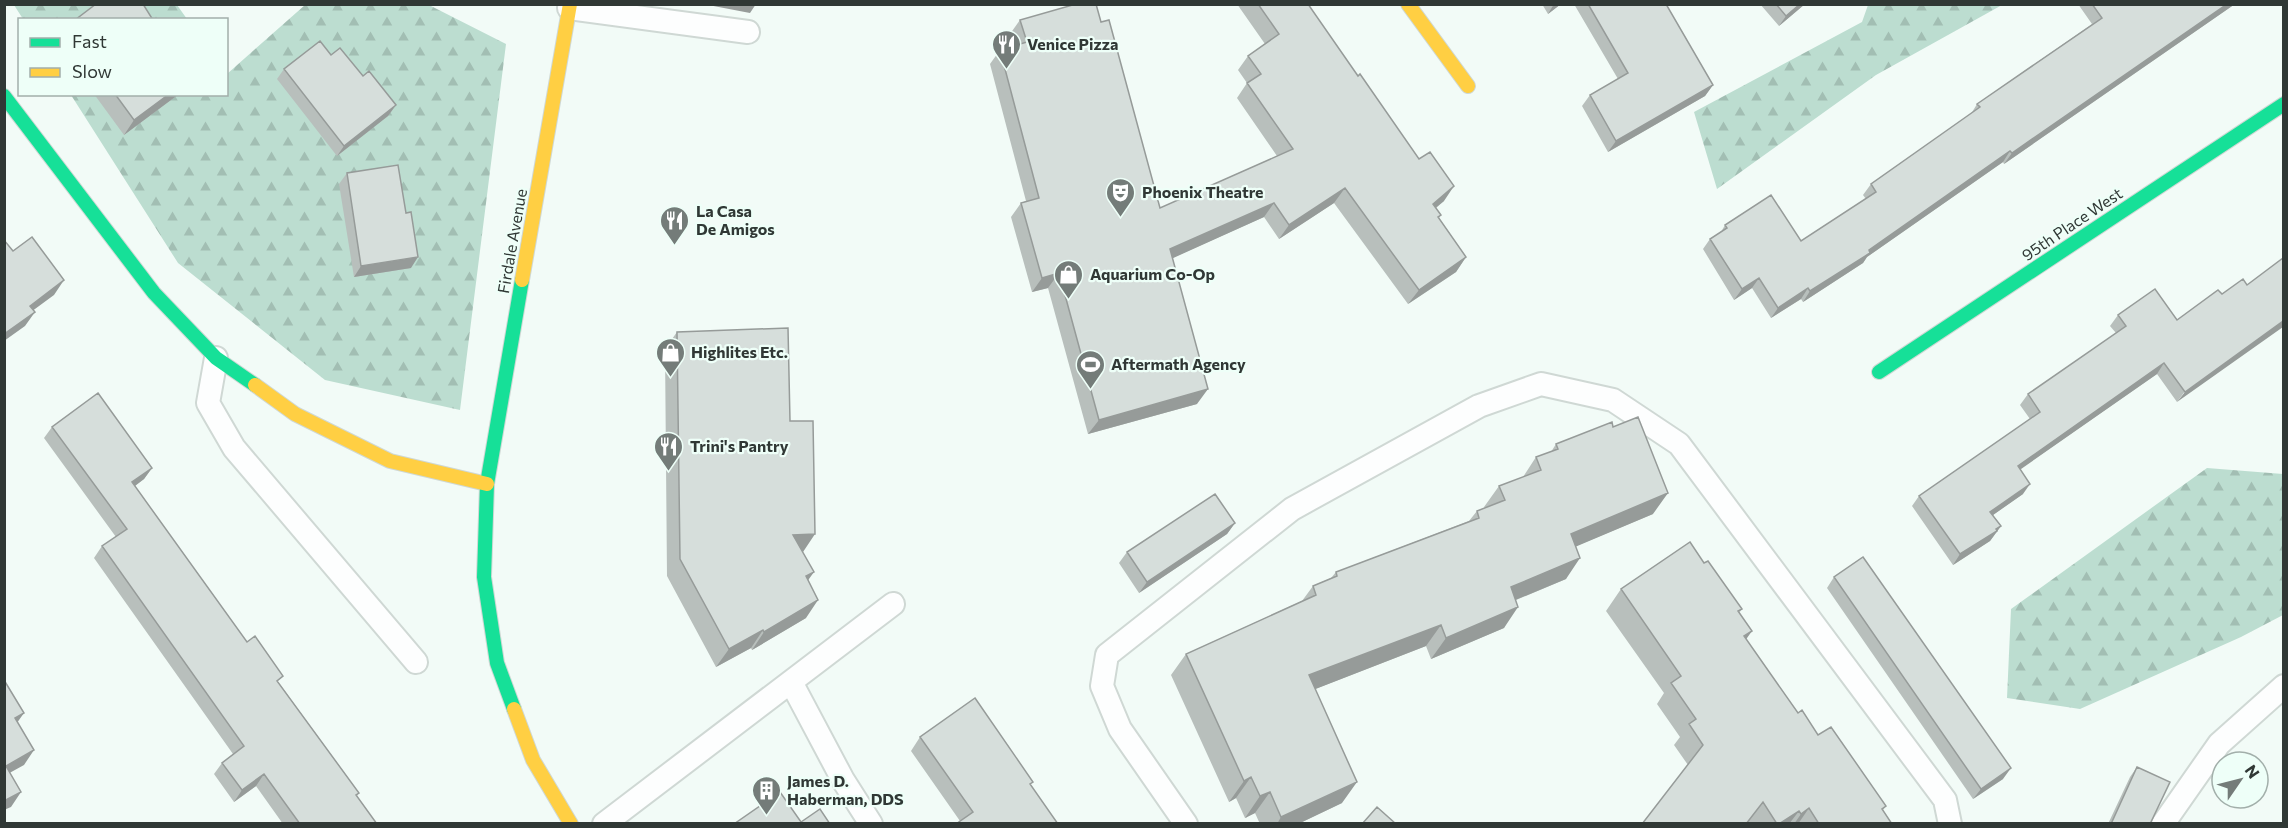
<svg xmlns="http://www.w3.org/2000/svg" width="2288" height="828" font-family="Commissioner,sans-serif">
<style>
.forest{fill:url(#forest-firs)}
.lines{fill:none;stroke-linecap:round;stroke-linejoin:round}
.lane-casing{stroke:#cfd8d4;stroke-width:26}
.fast-casing{stroke:#cfd8d4;stroke-width:16}
.slow-casing{stroke:#cfd8d4;stroke-width:16}
.lane{stroke:#fdfefe;stroke-width:22}
.fast{stroke:#16e098;stroke-width:14}
.slow{stroke:#ffcf43;stroke-width:14}
.wall{fill:#b8bfbc}
.shaded-wall{fill:#969b99}
.building{fill:#d6dedb;stroke:#969b99;stroke-width:1.5}
.labels{text-anchor:middle;stroke-width:4.5;stroke-linejoin:round;paint-order:stroke}
.poi-label{font-size:16px;font-weight:bold;fill:#303835;stroke:#eefff8;text-anchor:start}
.street-label{font-size:16px;fill:#303835;stroke:#eefff8}
</style>
<defs>
<pattern id="forest-firs" width="22" height="20" patternUnits="userSpaceOnUse" patternTransform="scale(1.5)"><rect width="22" height="20" fill="#bcddd0"/><path d="M5 1l3.5 6h-7zM16 11l3.5 6h-7z" fill="#a2beb3"/></pattern>
</defs>
<rect width="100%" height="100%" fill="#f2fbf7"/>
<path class="forest" d="M14,5H177L187,19H23Z
M305,5H429L506,44L460,410L325,380L178,263L71,95L226,94L227,74Z
M1868,5H2002L1876,75L1717,189L1694,112L1862,22Z
M2207,468L2283,474V615L2241,637L2080,709L2007,698L2011,609Z"/>
<g class="lines">
<defs>
<path id="lane" d="M569,8L748,32
M216,358L208,403L234,448L416,662
M791,682L843,780L871,824
M604,824L893,604
M1186,824L1120,729L1102,686L1107,655L1292,509L1479,406L1541,384L1613,400L1679,444L1945,800L1950,824
M2163,824L2219,744L2284,686"/>
<path id="fast" d="M4,96L154,293L216,358L255,385
M1879,372L2284,104
M514,709L497,663L484,577L487,484L522,280"/>
<path id="slow" d="M1408,4L1468,86
M522,280L570,4
M255,385L295,414L390,461L487,484
M514,709L533,760L571,824"/>
</defs>
<use href="#lane" class="lane-casing"/>
<use href="#fast" class="fast-casing"/>
<use href="#slow" class="slow-casing"/>
<use href="#lane" class="lane"/>
<use href="#fast" class="fast"/>
<use href="#slow" class="slow"/>
</g>
<path class="wall" d="M1237,4H1308L1444,201L1436,208L1441,215L1439,218L1466,257L1456,272L1408,304L1334,203L1279,239L1264,217L1172,258L1197,404L1088,434L1048,288L1032,292L1011,217L1021,203L1026,201L990,64L1000,50L1013,46L1010,34L1020,20L1101,22L1160,208L1277,156L1237,98L1247,83L1238,70L1248,56L1265,44Z
M1542,4H1561L1548,14Z
M1574,4H1666L1713,85L1705,96L1608,152L1582,106L1590,95L1618,79Z
M1760,4H1805L1779,26Z
M2078,4H2235L2004,164L2003,162L1867,257L1863,263L1803,302L1801,299L1771,318L1752,288L1734,300L1703,249L1710,239L1721,232L1725,225L1801,241L1866,199L1863,195L1871,184L1971,114L1977,104L2092,24Z
M331,55L363,76L396,105L388,116L337,156L277,79L284,69Z
M94,94H179L124,135Z
M347,173L411,268L354,277L339,184Z
M2283,258L2177,402L2157,374L2020,469L2023,494L1993,515L2001,526L1993,537L1990,541L1953,565L1912,506L1919,496L2030,419L2020,405L2028,394L2116,333L2110,326L2118,315L2177,320L2222,294L2247,285Z
M677,332L790,421L802,552L808,580L806,618L752,650L751,648L716,667L667,576L665,349Z
M52,427L152,468L144,479L135,486L247,642L279,683L359,793L357,796L377,824H283L256,786L234,802L214,774L222,763L233,754L94,558L102,546L116,537L44,438Z
M1556,444L1653,514L1576,546L1566,579L1516,600L1504,628L1431,659L1426,646L1315,689L1342,803L1298,824H1260L1255,813L1245,818L1236,798L1229,802L1171,675L1186,654L1302,601L1313,586L1331,578L1336,572L1469,521L1477,511L1485,508L1484,507L1499,486L1523,477L1536,457L1551,452Z
M1235,523L1227,534L1139,593L1119,563L1127,552Z
M1704,563L1742,609L1739,613L1746,639L1798,713L1886,806L1883,810L1892,824H1642L1688,765L1674,745L1680,737L1657,704L1664,693L1606,611L1621,589Z
M1834,577L2003,779L1973,799L1827,588Z
M920,737L1031,785L960,821L911,751Z
M2137,767L2150,824H2108L2130,777Z"/>
<path class="shaded-wall" d="M703,4H756L750,13Z
M1554,4H1561L1548,14Z
M1800,4H1805L1779,26L1786,16Z
M2227,4H2235L2004,164L2012,153Z
M1713,85L1705,96L1608,152L1616,141Z
M169,94H179L124,135L134,120Z
M396,105L388,116L337,156L344,146Z
M2010,151L2003,162L1867,257L1863,263L1803,302L1810,291Z
M1454,186L1444,201L1423,218L1433,204Z
M1345,188L1334,203L1279,239L1289,225Z
M1274,203L1264,217L1160,264L1170,249Z
M418,257L411,268L354,277L361,266Z
M1466,257L1456,272L1408,304L1419,290Z
M1059,273L1048,288L1032,292L1042,278Z
M1759,278L1752,288L1734,300L1742,289Z
M64,280L54,295L20,320L30,306Z
M1808,288L1801,299L1771,318L1778,308Z
M35,312L25,326L4,341V334Z
M2283,321V327L2177,402L2185,392Z
M2164,363L2157,374L2011,476L2018,466Z
M1208,389L1197,404L1088,434L1099,420Z
M152,468L144,479L124,494L132,482Z
M2030,484L2023,494L1983,522L1990,512Z
M1668,493L1653,514L1556,555L1571,534Z
M1235,523L1227,534L1139,593L1147,582Z
M2001,526L1990,541L1953,565L1960,554Z
M815,534L803,552H781L793,535Z
M1580,558L1566,579L1496,608L1511,587Z
M814,572L801,590L806,576Z
M818,600L806,618L752,650L764,632Z
M1518,607L1504,628L1431,659L1446,638Z
M1441,625L1426,646L1295,697L1309,675Z
M763,630L751,648L716,667L729,649Z
M1752,631L1737,652L1744,636Z
M24,713L14,727L15,718Z
M34,750L24,765L4,776L6,766Z
M2011,768L2003,779L1973,799L1981,789Z
M264,774L256,786L234,802L242,790Z
M1251,777L1236,798L1229,802L1244,781Z
M1357,782L1342,803L1298,824H1277L1281,817Z
M21,792L11,807L4,810V801Z
M1270,792L1255,813L1245,818L1260,796Z
M1809,808L1798,824H1794L1801,814Z
M1799,811L1789,824H1779Z"/>
<path class="building" d="M96,4H143L153,20H75Z
M1076,4H1096L1101,22L1109,20L1160,208L1293,149L1247,83L1261,74L1248,56L1279,34L1258,4H1308L1358,76L1360,74L1419,159L1430,152L1454,186L1433,204L1441,215L1438,217L1466,257L1419,290L1345,188L1289,225L1274,203L1170,249L1208,389L1099,420L1059,273L1042,278L1021,203L1039,198L1000,50L1027,42L1020,20Z
M1588,4H1666L1713,85L1616,141L1590,95L1628,73Z
M1776,4H1800L1786,16Z
M2092,4H2227L2012,153L2010,151L1869,250L1870,253L1810,291L1808,288L1778,308L1759,278L1742,289L1710,239L1727,228L1725,225L1771,195L1801,241L1876,192L1871,184L1980,107L1977,104L2102,18Z
M320,41L331,55L340,48L363,76L369,71L396,105L344,146L284,69Z
M115,94H169L134,120Z
M398,165L406,213L411,212L418,257L361,266L347,173Z
M32,237L64,280L30,306L35,312L4,334V240L13,251Z
M2283,258V321L2185,392L2164,363L2018,466L2030,484L1990,512L2001,526L1996,529L1997,531L1960,554L1919,496L2040,412L2028,394L2126,326L2118,315L2155,289L2177,320L2218,290L2222,294L2243,279L2247,285Z
M788,328L790,421H813L815,534L793,535L814,572L806,576L818,600L764,632L763,630L729,649L680,559L677,332Z
M98,393L152,468L132,482L247,642L255,636L283,676L277,681L359,793L356,795L377,824H300L264,774L242,790L222,763L244,746L102,546L127,529L52,427Z
M1638,417L1668,493L1571,534L1580,558L1511,587L1518,607L1446,638L1441,625L1309,675L1357,782L1281,817L1270,792L1260,796L1251,777L1244,781L1186,654L1316,595L1313,586L1337,576L1336,572L1479,518L1477,511L1505,500L1499,486L1541,470L1536,457L1558,449L1556,444L1612,422L1613,427Z
M1215,494L1235,523L1147,582L1127,552Z
M1690,542L1704,563L1708,561L1742,609L1738,611L1752,631L1744,636L1798,713L1802,710L1818,735L1831,727L1886,806L1882,809L1892,824H1819L1809,808L1801,814L1799,811L1779,824H1777L1763,802L1746,824H1642L1703,745L1689,724L1696,719L1671,683L1681,676L1621,589Z
M1863,557L2011,768L1981,789L1834,577Z
M4,680L24,713L15,718L34,750L6,766L21,792L4,801Z
M975,698L1033,782L1030,784L1058,824H956L973,812L920,737Z
M2137,767L2170,782L2150,824H2111Z
M780,792L801,822L820,809L830,824H734Z
M1377,807L1396,824H1362Z"/>
<defs>
<symbol id="restaurant-pin" viewBox="-11 -11 22 30"><path d="M0 17L-7.5 6A9.5 9.5 0 1 1 7.5 6Z" fill="#747c79" stroke="#eefff8"/><path d="M-5-6h1v4h1v-4h1v4h1v-4h1v5L-1.5 .5V6h-2V.5L-5-1ZM5-6V6H3V1.5H1.5Q1.5-4 5-6Z" fill="#fff"/></symbol>
<symbol id="theatre-pin" viewBox="-11 -11 22 30"><path d="M0 17L-7.5 6A9.5 9.5 0 1 1 7.5 6Z" fill="#747c79" stroke="#eefff8"/><path d="M-5-5.5Q0-4 5-5.5V0Q5 5 0 6Q-5 5-5 0ZM-3.3-2.5H-1v1.5H-3.3ZM1-2.5H3.3v1.5H1ZM-2.8 1Q0 5.5 2.8 1Z" fill="#fff"/></symbol>
<symbol id="shop-pin" viewBox="-11 -11 22 30"><path d="M0 17L-7.5 6A9.5 9.5 0 1 1 7.5 6Z" fill="#747c79" stroke="#eefff8"/><path d="M-5-2.5h2.3a2.7 3.5 0 0 1 5.4 0H5L5.5 6h-11ZM-1.5-2.5h3a1.5 2.3 0 0 0-3 0Z" fill="#fff"/></symbol>
<symbol id="stadium-pin" viewBox="-11 -11 22 30"><path d="M0 17L-7.5 6A9.5 9.5 0 1 1 7.5 6Z" fill="#747c79" stroke="#eefff8"/><path d="M0-5a6.5 5 0 1 0 0 10a6.5 5 0 1 0 0-10ZM-3.5-1.8h7v3.6h-7Z" fill="#fff"/></symbol>
<symbol id="building-pin" viewBox="-11 -11 22 30"><path d="M0 17L-7.5 6A9.5 9.5 0 1 1 7.5 6Z" fill="#747c79" stroke="#eefff8"/><path d="M-4-6H4V6H1V3H-1V6H-4ZM-2.5-4.3h1.7v1.8h-1.7ZM.8-4.3h1.7v1.8H.8ZM-2.5-1h1.7V.8h-1.7ZM.8-1h1.7V.8H.8Z" fill="#fff"/></symbol>
</defs>
<g fill-rule="evenodd">
<use href="#restaurant-pin" x="990" y="28" width="33" height="45"/>
<use href="#theatre-pin" x="1104" y="176" width="33" height="45"/>
<use href="#restaurant-pin" x="658" y="204" width="33" height="45"/>
<use href="#shop-pin" x="1052" y="258" width="33" height="45"/>
<use href="#shop-pin" x="654" y="336" width="33" height="45"/>
<use href="#stadium-pin" x="1074" y="348" width="33" height="45"/>
<use href="#restaurant-pin" x="652" y="430" width="33" height="45"/>
<use href="#building-pin" x="750" y="774" width="33" height="45"/>
</g>
<g class="labels">
<g class="poi-label">
<text x="1027" y="50">Venice Pizza</text>
<text x="1142" y="198">Phoenix Theatre</text>
<text x="696" y="217">La Casa<tspan x="696" dy="18">De Amigos</tspan></text>
<text x="1090" y="280">Aquarium Co-Op</text>
<text x="691" y="358">Highlites Etc.</text>
<text x="1111" y="370">Aftermath Agency</text>
<text x="690" y="452">Trini's Pantry</text>
<text x="787" y="787">James D.<tspan x="787" dy="18">Haberman, DDS</tspan></text>
</g>
<g class="street-label">
<text transform="translate(2072 224) rotate(-34)" y="6">95th Place West</text>
<text transform="translate(512 241) rotate(-80)" y="6">Firdale Avenue</text>
</g>
</g>
<rect width="2288" height="828" fill="none" stroke="#303835" stroke-width="12"/>
<rect x="18" y="18" width="210" height="78" fill="#eefff8" stroke="#a2afaa" stroke-width="1.5"/>
<rect x="30" y="38" width="30" height="9" fill="#16e098" stroke="#a2afaa" stroke-width="1.5"/>
<text x="72" y="48" font-size="18" fill="#303835">Fast</text>
<rect x="30" y="68" width="30" height="9" fill="#ffcf43" stroke="#a2afaa" stroke-width="1.5"/>
<text x="72" y="78" font-size="18" fill="#303835">Slow</text>
<g transform="translate(2240 780) rotate(55)"><circle r="28" fill="#eefff8" stroke="#a2afaa" stroke-width="1.5"/>
<path d="M0-4.5L10 22L0 15L-10 22Z" fill="#747c79"/>
<text y="-9" font-size="16" font-weight="bold" text-anchor="middle" fill="#303835">N</text>
</g>
</svg>
